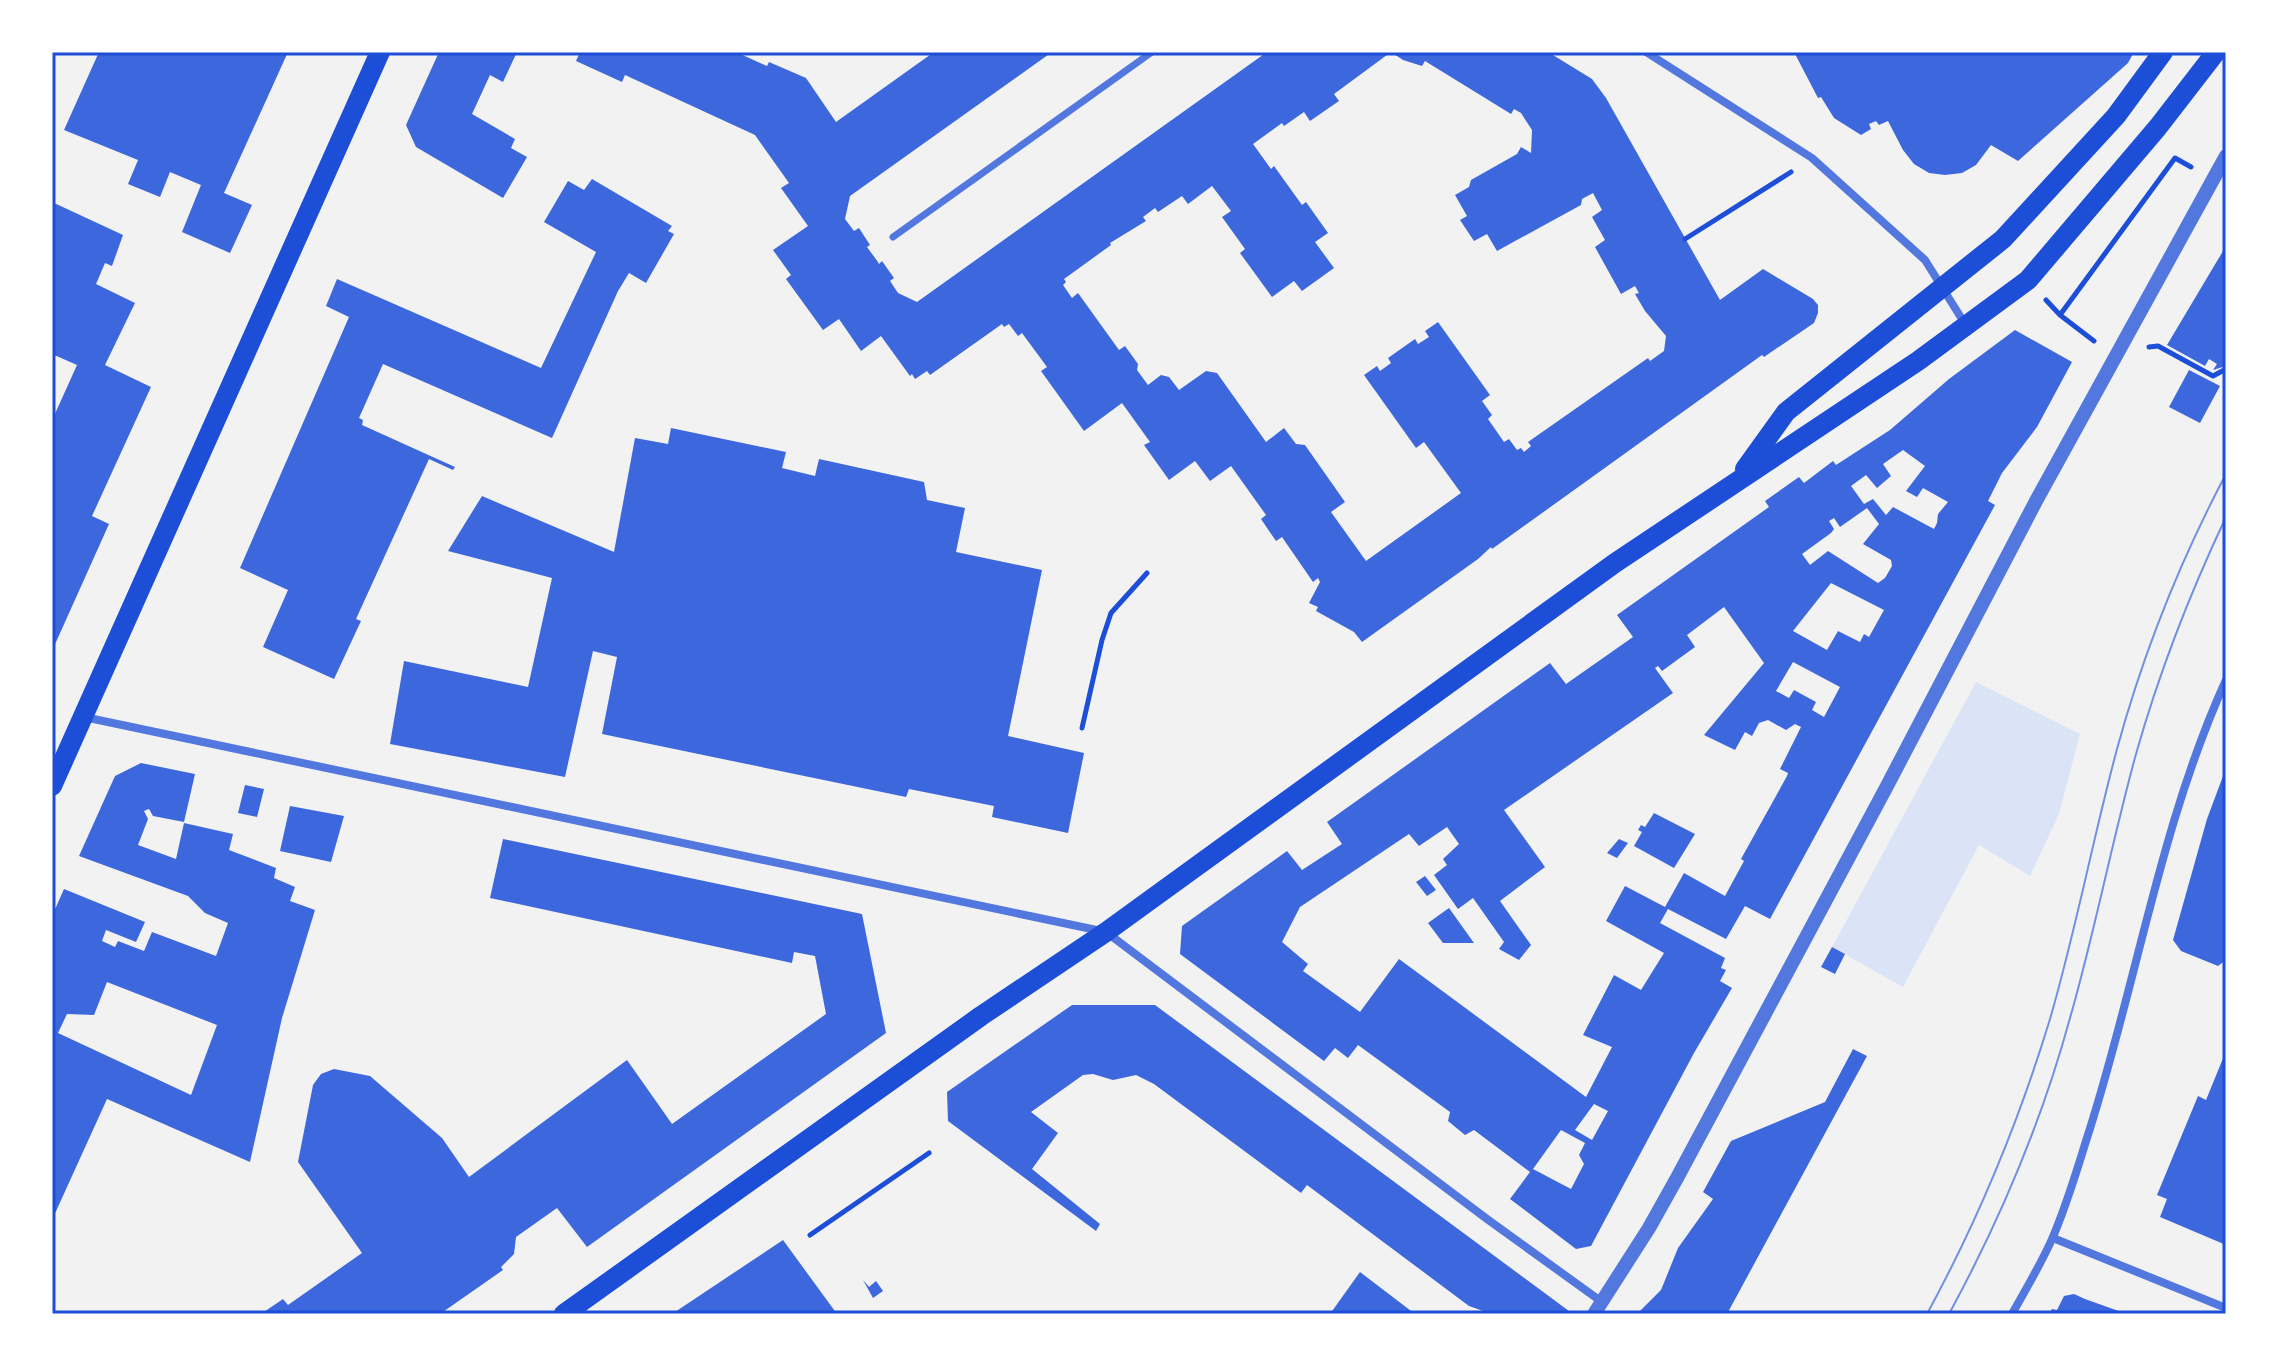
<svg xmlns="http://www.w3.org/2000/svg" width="2278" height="1366" font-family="'Source Sans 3',sans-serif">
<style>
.green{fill:#dbe4f7}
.building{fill:#3d67dc;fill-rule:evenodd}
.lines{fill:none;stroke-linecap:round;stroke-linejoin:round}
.path{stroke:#1d4ed8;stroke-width:5}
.pedestrian{stroke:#5277de;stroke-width:7}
.minor{stroke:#5277de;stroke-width:8}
.tertiary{stroke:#5277de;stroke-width:14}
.primary{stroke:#1d4ed8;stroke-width:20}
.tram{stroke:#7290e2;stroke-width:2}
.neatline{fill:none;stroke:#1d4ed8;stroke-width:3}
</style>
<rect width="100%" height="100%" fill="#f2f2f2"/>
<path class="green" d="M1976,682L2080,734L2059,814L2030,876L1979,845L1903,987L1832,947Z"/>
<path class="building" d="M99,52H288L224,193L252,205L230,253L182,232L201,185L170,172L160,197L128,184L138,160L64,130Z
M439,52H517L503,82L490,75L472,114L515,139L511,148L527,157L503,198L416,147L406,125Z
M580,52H736L767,66L769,62L806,78L836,122L934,52H1052L850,196L845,219L854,231L859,228L870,245L867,247L878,262L879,264L882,261L894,278L890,281L898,293L917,302L1267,52H1548L1592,79L1606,98L1720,300L1763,269L1813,299L1818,305V313L1814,323L1764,357L1762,355L1492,549L1491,547L1478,559L1362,642L1354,632L1316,611L1318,607L1309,603L1320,582L1318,578L1313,582L1282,537L1276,541L1261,519L1266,515L1231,466L1210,481L1195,461L1169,480L1144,445L1150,442L1122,403L1084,431L1041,371L1047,367L1022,333L1018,336L1009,324L1004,327L1002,324L930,375L927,371L915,379L912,374L910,376L881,336L861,351L839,319L823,330L786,279L791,275L773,250L808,226L781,188L789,183L755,135L625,75L622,82L576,61ZM1391,52L1403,60L1422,66L1425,61L1511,114L1514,109L1521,113L1532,130L1531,153L1521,147L1517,154L1471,180L1469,187L1455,195L1467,216L1460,220L1474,241L1487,234L1497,251L1581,205L1582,199L1593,193L1602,210L1592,217L1605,240L1595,247L1621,294L1635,286L1639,293L1635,294L1645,311L1666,336L1664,351L1650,361L1648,358L1528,442L1531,446L1524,452L1521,448L1517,450L1509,439L1504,442L1488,419L1492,415L1482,401L1490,395L1438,322L1425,331L1429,337L1418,344L1415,339L1388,358L1391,363L1380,371L1377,366L1364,375L1416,448L1424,442L1461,493L1366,561L1331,512L1345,502L1305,445L1296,444L1284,428L1266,442L1217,373L1206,371L1179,390L1169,377L1161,375L1148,385L1137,370L1138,364L1125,346L1119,350L1078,293L1072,298L1063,285L1066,282L1064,279L1111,245L1110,243L1146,221L1143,217L1155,208L1158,212L1182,196L1188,204L1212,186L1231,211L1222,217L1245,249L1240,253L1272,297L1294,281L1302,291L1334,268L1315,242L1328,233L1306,202L1302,205L1274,166L1271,169L1253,144L1282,123L1284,126L1304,112L1310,121L1339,101L1334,94Z
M1794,52H2134L2128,63L2018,161L1991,145L1976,165L1962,173L1945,175L1929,173L1914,164L1903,150L1888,121L1879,125L1876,121L1869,124L1871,129L1861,135L1834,118L1821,97L1818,98Z
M592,179L672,226L668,231L674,234L646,283L629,273L618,291L552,438L383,364L359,418L363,420L362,425L455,467L453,470L429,459L356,619L361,621L334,679L263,647L288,590L240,568L349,317L326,306L337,279L541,368L596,252L544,222L568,181L584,190Z
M52,202L123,235L112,266L105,263L96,284L135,303L105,365L151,387L92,516L109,524L52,651V415L54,416L77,365L52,354Z
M2226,246V366L2213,370L2217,364L2209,359L2205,366L2167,345Z
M2015,330L2072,362L2037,427L2002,473L1988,501L1995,505L1770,919L1745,906L1726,939L1668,909L1660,923L1725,958L1721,968L1726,970L1720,981L1732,988L1694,1053L1591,1246L1576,1249L1510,1199L1530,1172L1474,1130L1465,1135L1448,1121L1450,1112L1358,1045L1348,1058L1335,1048L1324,1061L1180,954L1182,926L1287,851L1302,870L1342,844L1327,822L1550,663L1566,684L1633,637L1617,615L1769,507L1765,501L1799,477L1804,483L1833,461L1836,465L1890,430L1949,379ZM1903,450L1925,466L1906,491L1917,497L1923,488L1948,502L1938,514L1937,523L1934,529L1893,507L1886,515L1873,499L1864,504L1851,486L1866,475L1877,488L1891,476L1883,464ZM1867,508L1879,524L1863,544L1891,560L1892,566L1885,578L1878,583L1828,551L1810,565L1802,554L1831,533L1834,529L1829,521L1834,518L1840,527ZM1831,583L1884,610L1869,637L1864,634L1860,642L1838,631L1827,650L1793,631ZM1724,607L1764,663L1704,735L1735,750L1745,732L1752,736L1759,723L1768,720L1786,730L1795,724L1801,727L1780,769L1788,773L1787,776L1741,859L1744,861L1725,896L1684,873L1665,907L1625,886L1606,921L1664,953L1641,990L1614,975L1583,1035L1612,1047L1586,1097L1399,959L1360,1012L1303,971L1308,964L1282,942L1300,907L1409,834L1419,846L1447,827L1459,844L1443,859L1447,865L1434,875L1458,909L1473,898L1504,942L1499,949L1519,960L1531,945L1500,901L1545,867L1504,810L1673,693L1655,668L1658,666L1662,671L1695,647L1687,635ZM1793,662L1840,687L1824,717L1812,710L1816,702L1794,690L1789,698L1776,691ZM1594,1104L1608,1111L1592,1140L1575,1130ZM1561,1130L1585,1143L1579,1155L1584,1164L1571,1189L1533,1169Z
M2189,370L2220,386L2200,423L2169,407Z
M671,428L786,452L782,468L815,476L819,459L924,482L927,500L965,508L956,552L1042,570L1008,736L1084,753L1068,833L992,817L994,806L909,789L906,797L602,734L617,657L593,651L565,777L390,744L404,661L528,687L552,578L448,551L482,496L614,552L635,438L668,444Z
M141,763L195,774L184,822L153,816L149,809L144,811L148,819L138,845L176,859L184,823L233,834L229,850L276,868L274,878L295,887L290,901L315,910L282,1018L250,1162L107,1099L52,1220V916L64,889L145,922L136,942L106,930L102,941L115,947L118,941L144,951L152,932L216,956L228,923L205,913L188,896L79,856L115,776ZM107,982L217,1025L191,1095L58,1033L67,1014L94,1015Z
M2226,768V960L2218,966L2181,951L2173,940L2207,819Z
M245,785L264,789L257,817L238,813Z
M290,806L344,816L331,862L280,851Z
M1654,813L1695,834L1674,868L1634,846L1642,832L1638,830L1641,825L1645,827Z
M503,839L862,914L886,1033L587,1247L557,1208L516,1237L514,1254L501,1267L503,1270L440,1314H261L283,1299L288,1305L362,1253L298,1162L313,1085L321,1074L334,1069L370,1076L442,1138L469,1177L627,1060L672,1124L826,1014L815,956L794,952L792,963L490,898Z
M1619,839L1628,843L1617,858L1607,853Z
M1425,876L1436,890L1427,896L1416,882Z
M1449,908L1474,943H1443L1428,923Z
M1832,947L1845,954L1835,974L1821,967Z
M1072,1005H1155L1573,1314H1485L1486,1312L1469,1306L1307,1185L1301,1193L1154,1084L1136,1075L1113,1080L1093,1074L1083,1075L1031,1112L1058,1133L1032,1169L1100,1224L1096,1231L948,1121L947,1092Z
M1853,1049L1867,1056L1727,1314H1637L1661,1290L1678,1248L1713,1199L1703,1192L1731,1141L1825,1102Z
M2226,1051V1245L2160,1217L2167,1199L2157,1195L2198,1096L2206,1100Z
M783,1240L837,1314H672Z
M1360,1272L1415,1314H1330Z
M863,1280L869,1287L876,1281L883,1291L873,1298Z
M2074,1294L2085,1299L2127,1314H2049L2052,1309L2057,1310L2064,1296Z"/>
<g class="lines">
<path class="path" d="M1685,239L1791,172
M2046,300L2060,315L2175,158L2191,167
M2060,315L2094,341
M2149,347L2158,346L2213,376L2226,369
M1082,728L1102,640L1111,613L1147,573
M810,1235L929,1153"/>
<path class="pedestrian" d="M893,237L1152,52"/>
<path class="minor" d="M1646,52L1812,158L1925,260L1965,324
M84,717L1106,932L1487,1219L1602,1302
M2053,1238L2226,1308
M2012,1314C2026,1289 2041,1264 2052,1239C2066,1207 2076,1173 2086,1141C2136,988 2159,827 2226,680"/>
<path class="tertiary" d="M1594,1314L1649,1228L1677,1178L1887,786L2036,501L2226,156"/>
<path class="primary" d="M1745,469L1786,412L2003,239L2116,116L2163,52
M52,786L380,52
M564,1314L981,1016L1106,932L1615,563L1918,361L2028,280L2158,127L2216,52"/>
<path class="tram" d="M1927,1314C1978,1220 2019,1121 2050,1019C2076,930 2093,838 2117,749C2143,654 2180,561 2226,474
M1949,1314C2000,1220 2042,1121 2070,1018C2095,931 2112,841 2136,754C2159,673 2190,593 2226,517"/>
</g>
<rect width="2278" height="1366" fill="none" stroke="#ffffff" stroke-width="108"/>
<rect x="54" y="54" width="2170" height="1258" class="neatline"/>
</svg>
